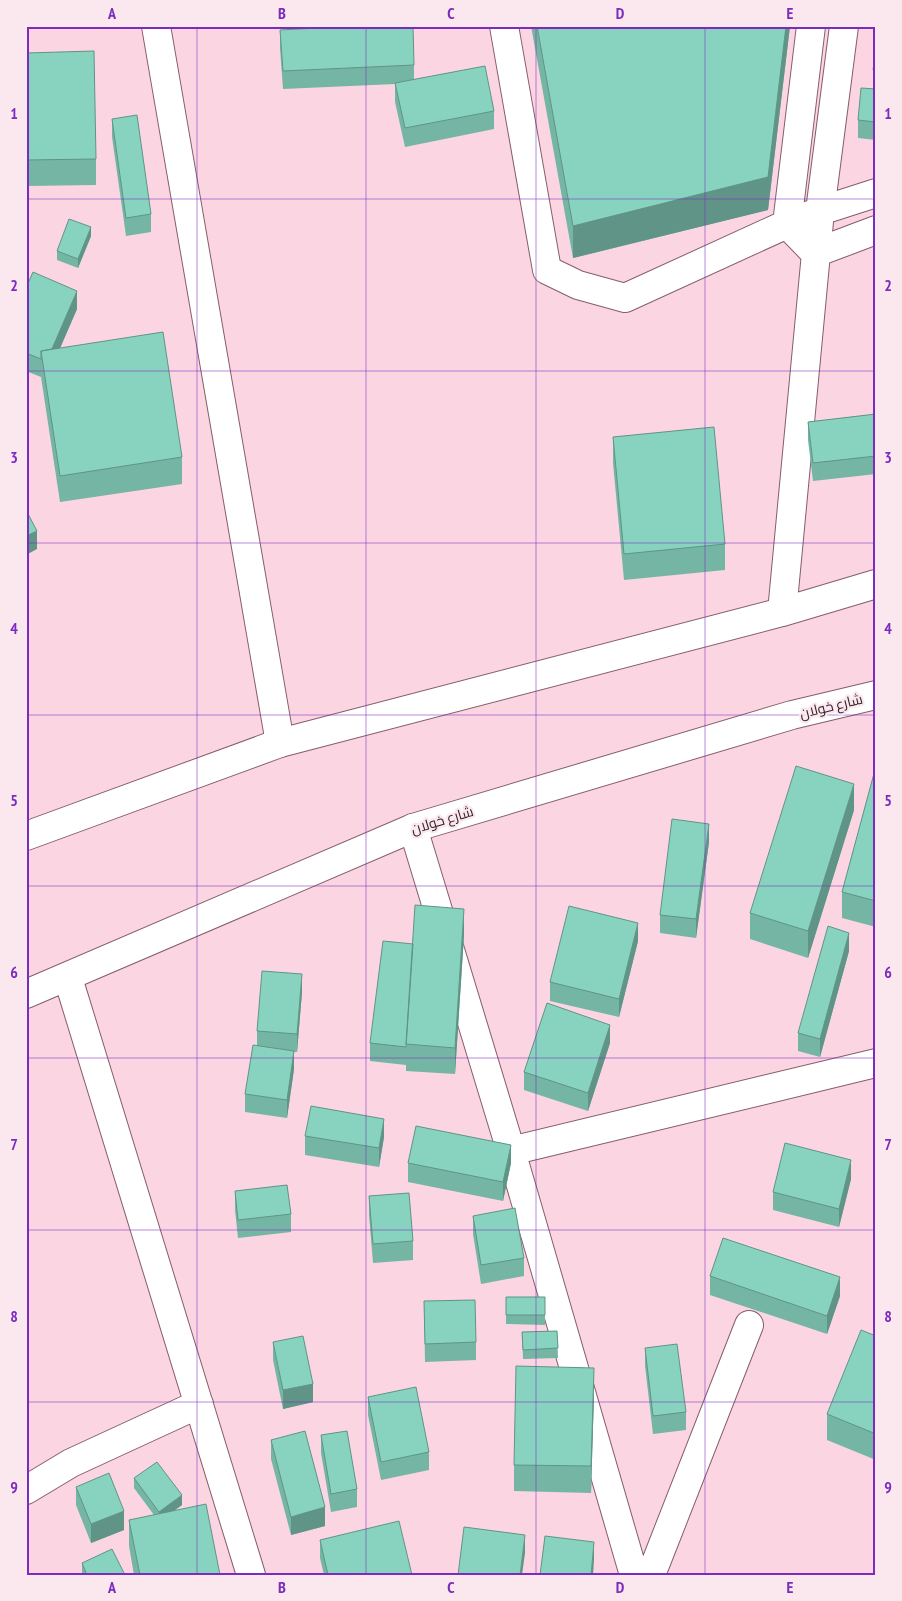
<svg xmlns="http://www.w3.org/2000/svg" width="902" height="1601" font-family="'PT Sans Narrow',Cairo,sans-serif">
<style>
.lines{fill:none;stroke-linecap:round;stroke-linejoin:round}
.minor-casing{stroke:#855d6c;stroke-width:30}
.major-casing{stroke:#855d6c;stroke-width:30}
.minor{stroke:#fff;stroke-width:28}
.major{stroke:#fff;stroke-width:28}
.wall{fill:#75b5a4}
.shaded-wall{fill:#5f9486}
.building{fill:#88d3bf;stroke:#5f9486}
.grid{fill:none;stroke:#7b2cbf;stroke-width:1;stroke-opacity:0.55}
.labels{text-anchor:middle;stroke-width:4.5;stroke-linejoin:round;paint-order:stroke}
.street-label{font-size:14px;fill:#322128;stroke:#fbe8ef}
.neatline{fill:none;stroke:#7b2cbf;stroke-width:2}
.grid-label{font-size:16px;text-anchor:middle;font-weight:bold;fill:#7b2cbf}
</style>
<rect width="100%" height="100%" fill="#fbd5e2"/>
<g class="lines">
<defs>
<path id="minor" d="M156,26L280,743
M504,26L547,270L578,285L625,298L787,224L820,211L782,612
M811,26L787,224L815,253L876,230
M844,26L820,211L876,193
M413,828L511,1151L634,1575
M68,978L251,1575
M511,1151L876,1063
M26,1490L71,1463L199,1404
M651,1575L749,1325"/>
<path id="major" d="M26,836L280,743L782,612L876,584
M26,994L413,828L792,715L876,695"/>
</defs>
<use href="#minor" class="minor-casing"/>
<use href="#major" class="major-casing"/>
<use href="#minor" class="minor"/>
<use href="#major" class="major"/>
</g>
<path class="wall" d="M531,26H790L768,210L573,258Z
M280,30L414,65V79L494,111V129L405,147L395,102V84L283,89L280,48Z
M876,50V140L858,138V120L873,89V70Z
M26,53L96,159V185L26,186Z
M112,119L151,214V232L126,236L112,137Z
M91,236L78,268L57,260V251Z
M26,288L77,309L60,348L182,457V484L60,502L41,377L26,371Z
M876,414V474L813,481L808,440V422Z
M613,437L725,544V570L624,580L613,463Z
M876,766V927L842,918V892Z
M854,810L808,958L750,939V913Z
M709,842L696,938L660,933V915Z
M464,935L455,1074L406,1071V1062V1065L370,1061V1043L413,944Z
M638,941L619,1017L550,1001V982Z
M849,951L820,1057L798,1051V1033Z
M302,992L297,1052H294V1069L287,1118L245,1112V1094L257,1045V1031Z
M610,1043L588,1111L524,1090V1072Z
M305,1136L384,1137L379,1167L305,1155Z
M408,1163H511L503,1201L408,1182Z
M851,1179L839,1227L773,1210V1192Z
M235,1191L291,1214V1232L238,1238L235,1210Z
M369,1196L413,1241V1260L373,1263L369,1215Z
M473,1216L524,1258V1276L481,1284L473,1234Z
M710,1276L840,1296L827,1334L710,1295Z
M506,1297H545V1325L506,1324Z
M424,1301L476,1342V1360L425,1362Z
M557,1331L558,1358L523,1359L522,1332Z
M876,1336V1460L827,1440V1414Z
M273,1342L313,1402L283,1409L273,1360Z
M645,1348L686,1412V1430L653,1434L645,1366Z
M594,1394L591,1493L514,1491V1465Z
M368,1397L429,1452V1470L381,1480L368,1415Z
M321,1435L357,1489V1507L331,1512L321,1453Z
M271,1440L325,1526L291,1535L271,1459Z
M134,1478L182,1505L174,1511L220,1575H134L129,1546V1520L154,1515L134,1488Z
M76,1487L124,1530L91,1543L76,1505Z
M320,1540L412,1575H324L320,1558Z
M82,1563L125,1575H82Z"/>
<path class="shaded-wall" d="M786,26H790L768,210L573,258V226Z
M91,227V236L78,268V259Z
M77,291V309L48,376V357Z
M37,531V549L26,555V536Z
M854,784V810L808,958V931Z
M709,824V842L696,938V919Z
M464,909V935L455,1074V1048Z
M638,923V941L619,1017V999Z
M849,933V951L820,1057V1039Z
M302,974V992L297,1052V1034Z
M610,1025V1043L588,1111V1093Z
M294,1051V1069L287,1118V1100Z
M384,1119V1137L379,1167V1148Z
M511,1145V1163L503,1201V1182Z
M851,1160V1179L839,1227V1209Z
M840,1277V1296L827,1334V1316Z
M594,1368V1394L591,1493V1466Z
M313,1384V1402L283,1409V1390Z
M182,1495V1505L159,1521V1512Z
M325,1507V1526L291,1535V1517Z
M124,1511V1530L91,1543V1524Z
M525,1535V1553L522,1575H520Z
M594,1542V1560L593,1575H591Z"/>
<path class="building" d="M357,26H413L414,65L283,71L280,30Z
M537,26H786L768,177L573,226Z
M876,50V71L873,70Z
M94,51L96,159L26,160V53Z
M485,66L494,111L405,128L395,83Z
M861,88L876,89V122L858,120Z
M137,115L151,214L126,218L112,119Z
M69,219L91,227L78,259L57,251Z
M33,272L77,291L52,349L41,351V359L26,353V288Z
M163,332L182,457L60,476L41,351Z
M876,414V456L813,463L808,422Z
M714,427L725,544L624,554L613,437Z
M26,510L37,531L26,536Z
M796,766L854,784L808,931L750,913Z
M876,766V901L842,892Z
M672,819L709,824L696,919L660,915Z
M415,905L464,909L455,1048L406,1044Z
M569,906L638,923L619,999L550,982Z
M828,926L849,933L820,1039L798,1033Z
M383,941L413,944L406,1047L370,1043Z
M262,971L302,974L297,1034L257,1031Z
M547,1003L610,1025L588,1093L524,1072Z
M253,1045L294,1051L287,1100L245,1094Z
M311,1106L384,1119L379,1148L305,1136Z
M416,1126L511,1145L503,1182L408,1163Z
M785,1143L851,1160L839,1209L773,1192Z
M287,1185L291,1214L238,1220L235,1191Z
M409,1193L413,1241L373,1244L369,1196Z
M515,1208L524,1258L481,1265L473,1216Z
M723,1238L840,1277L827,1316L710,1276Z
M506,1297H545V1315H506Z
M475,1300L476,1342L425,1344L424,1301Z
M861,1330L876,1336V1434L827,1414Z
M557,1331L558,1348L523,1350L522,1332Z
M303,1336L313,1384L283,1390L273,1342Z
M677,1344L686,1412L653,1416L645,1348Z
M516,1366L594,1368L591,1466L514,1465Z
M416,1387L429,1452L381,1462L368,1397Z
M305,1431L325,1507L291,1517L271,1440Z
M347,1431L357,1489L331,1494L321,1435Z
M157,1462L182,1495L159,1512L134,1478Z
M109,1473L124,1511L91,1524L76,1487Z
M206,1504L220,1575H140L129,1520Z
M399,1521L412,1575H328L320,1540Z
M464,1527L525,1535L520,1575H458Z
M545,1536L594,1542L591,1575H540Z
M112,1549L125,1575H87L82,1563Z"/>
<path class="grid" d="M197,26V1575M366,26V1575M536,26V1575M705,26V1575M26,199H876M26,371H876M26,543H876M26,715H876M26,886H876M26,1058H876M26,1230H876M26,1402H876"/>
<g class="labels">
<g class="street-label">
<text transform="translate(831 706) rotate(-14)" y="5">شارع خولان</text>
<text transform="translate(442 820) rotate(-17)" y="5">شارع خولان</text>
</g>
</g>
<rect width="902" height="1601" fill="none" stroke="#fbe8ef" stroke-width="55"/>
<rect x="28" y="28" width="846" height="1546" class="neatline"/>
<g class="grid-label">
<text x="112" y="19">A</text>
<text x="282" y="19">B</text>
<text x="451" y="19">C</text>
<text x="620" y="19">D</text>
<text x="790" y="19">E</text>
<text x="14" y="119">1</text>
<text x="888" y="119">1</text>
<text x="14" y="291">2</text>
<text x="888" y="291">2</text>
<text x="14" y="463">3</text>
<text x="888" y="463">3</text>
<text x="14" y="634">4</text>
<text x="888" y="634">4</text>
<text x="14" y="806">5</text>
<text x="888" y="806">5</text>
<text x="14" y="978">6</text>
<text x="888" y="978">6</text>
<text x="14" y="1150">7</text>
<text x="888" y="1150">7</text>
<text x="14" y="1322">8</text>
<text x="888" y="1322">8</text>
<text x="14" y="1493">9</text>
<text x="888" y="1493">9</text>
<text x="112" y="1593">A</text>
<text x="282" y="1593">B</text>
<text x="451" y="1593">C</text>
<text x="620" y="1593">D</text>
<text x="790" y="1593">E</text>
</g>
</svg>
